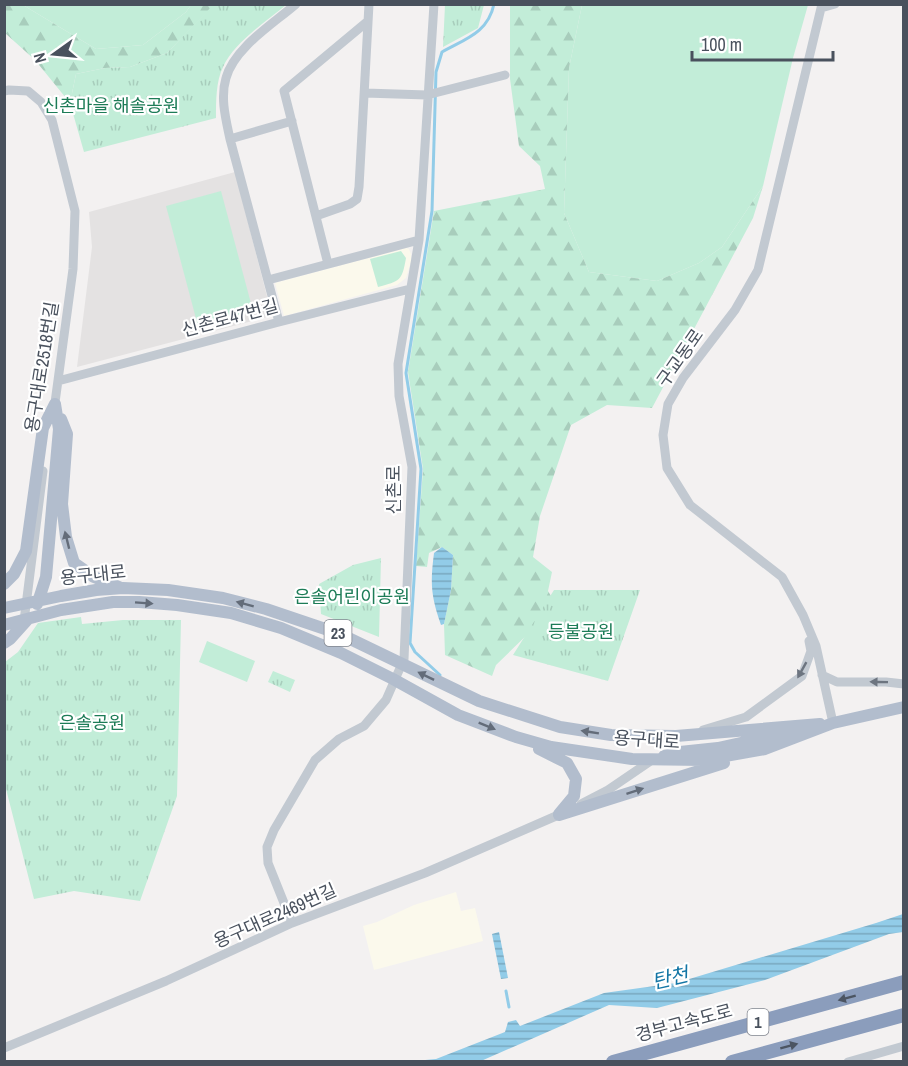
<svg xmlns="http://www.w3.org/2000/svg" width="908" height="1066" font-family="'Archivo Narrow','Noto Sans KR',sans-serif">
<style>
.commercial{fill:#fbf9ec}
.education{fill:#e4e2e2}
.grass{fill:#c2edd8}
.forest{fill:url(#forest-firs)}
.park{fill:url(#park-tufts)}
.water{fill:url(#water-rules)}
.lines{fill:none;stroke-linecap:round;stroke-linejoin:round}
.stream{stroke:#92cce8;stroke-width:3}
.minor{stroke:#c2c9d1;stroke-width:9}
.major{stroke:#b2bdcd;stroke-width:12}
.highway{stroke:#8b9dbc;stroke-width:14}
.oneway{fill:#636c79}
.oneway2{fill:#6d7580}
.oneway3{fill:#4c5562}
.labels{text-anchor:middle;stroke-width:4.5;stroke-linejoin:round;paint-order:stroke}
.shield{fill:#fff;stroke:#80858e;stroke-width:1.5}
.shield-label{font-size:16px;font-weight:bold;fill:#49515d}
.park-label{font-size:18px;fill:#1d7c57;stroke:#fff}
.street-label{font-size:18px;fill:#49515d;stroke:#fff}
.water-label{font-size:20px;font-style:italic;fill:#1476a5;stroke:#fff}
</style>
<defs>
<pattern id="forest-firs" width="22" height="20" patternUnits="userSpaceOnUse" patternTransform="scale(1.5)"><rect width="22" height="20" fill="#c2edd8"/><path d="M5 1l3.5 6h-7zM16 11l3.5 6h-7z" fill="#a8cdbc"/></pattern>
<pattern id="park-tufts" width="24" height="20" patternUnits="userSpaceOnUse" patternTransform="scale(1.5)"><rect width="24" height="20" fill="#c2edd8"/><path d="M3 7l-1-3M5 7V3M7 7l1-3M15 17l-1-3M17 17v-4M19 17l1-3" fill="none" stroke="#a8cdbc"/></pattern>
<pattern id="water-rules" width="6" height="5" patternUnits="userSpaceOnUse" patternTransform="scale(1.5)"><rect width="6" height="5" fill="#92cce8"/><path d="M0 2.5h6" fill="none" stroke="#79a8bf"/></pattern>
</defs>
<rect width="100%" height="100%" fill="#f3f1f1"/>
<path class="commercial" d="M406,248L409,249L411,254V262L406,278L397,285L284,316L275,283Z
M456,892L461,911L475,908L483,941L374,970L363,926L377,922L414,905Z"/>
<path class="education" d="M235,172L270,308L267,317L77,367L92,247L89,212Z"/>
<path class="grass" d="M23,5H191L186,12L143,45L96,49Z
M582,5H808L793,58L763,186L722,247L699,263L657,281L589,272L564,213L569,68Z
M221,191L253,311L198,326L166,206Z
M401,251L406,258C402,281 400,281 378,287L370,259Z
M207,641L255,661L247,682L199,662Z"/>
<path class="forest" d="M4,5H23L96,49L143,45L186,12L191,5H214L167,53L130,67L105,68L76,74L70,103L35,60L5,33Z
M510,5H582L569,68L564,213L589,272L657,281L699,263L722,247L763,186L753,218L652,408L607,405L571,425L540,516L533,557L552,572L548,591L558,608L532,630L496,665L492,676L445,655L444,624L451,590L453,555L442,547L429,553L427,567L416,566L423,469L408,372L434,211L545,189L540,166L519,146L510,79Z"/>
<path class="park" d="M214,4L286,5C265,22 234,43 223,67C216,81 216,101 216,118L84,152L70,103L76,74L105,68L130,67L167,53Z
M445,5H484L478,28L443,47Z
M381,558L379,637L321,614L319,584L353,565Z
M554,590H640L608,681L513,655Z
M81,617L82,624L123,620H181L177,796L140,901L74,891L34,899L5,785V662L18,652L38,623Z
M273,671L295,680L290,692L268,682Z"/>
<path class="water" d="M442,547L453,555L451,590L444,624L441,625C431,596 430,584 434,553Z
M903,914V932L889,934L765,980L657,1008L609,1005L481,1061H414L436,1059L505,1032L508,1022L516,1020L520,1026L604,993L676,983L876,923Z
M499,932L508,978L501,979L492,934Z"/>
<g class="lines">
<path class="stream" d="M440,675L415,652L410,643L421,469L406,373L432,211L436,72L442,52C465,39 488,33 494,4
M506,991L509,1007"/>
<path class="minor" d="M822,4L758,270L735,310L683,378L668,404L663,435L667,468L690,505L782,577L803,615L816,646L833,723
M821,8L835,4
M4,91L9,90L28,91L41,102L52,120L75,211L73,269L54,410
M365,93L427,95L505,75
M230,139L292,121
M316,216L350,204L357,199L359,187L369,4
M328,264L284,91L368,21
M268,280L419,240
M279,322L230,139C226,120 220,98 226,78C234,48 273,24 296,4
M58,381L279,322L410,289
M24,621L43,471
M822,675L837,682H886L904,684
M703,730L746,717L802,676L811,651L809,641
M581,804L608,790L652,760
M292,923L268,863L267,847L274,830L315,760L339,739L364,726L386,700L404,659L412,467L399,396L398,364L419,240L434,4
M4,1048L166,981L292,923L425,873L563,813
M848,1062L904,1046"/>
<path class="major" d="M61,419L67,434L62,504L66,537L74,563L94,577L119,587
M4,584L14,574L26,551L43,428L55,404
M37,604L39,599L46,577L59,429L55,404
M4,608L61,596L96,590L123,588L168,590L223,598L266,609L340,634L479,701L560,727L611,735L676,736L820,724
M4,625L61,610L113,602H139L177,605L231,613L281,628L341,653L393,679L458,715L516,737L551,747L632,759L703,760L765,749L833,723L904,707
M4,643L10,639L28,619
M539,749L567,763L576,779L574,796L559,814
M664,756L680,752L718,748L791,732
M559,815L724,763"/>
<path class="highway" d="M613,1062L904,982
M732,1062L904,1015"/>
</g>
<defs><path id="oneway-solid" d="M-6-.8H1V-3.2L6.5 0L1 3.2V.8H-6Z" transform="scale(1.5)"/></defs>
<g class="oneway">
<use href="#oneway-solid" transform="translate(67 540) rotate(-104)"/>
<use href="#oneway-solid" transform="translate(144 603) rotate(4)"/>
<use href="#oneway-solid" transform="translate(245 604) rotate(-165)"/>
<use href="#oneway-solid" transform="translate(426 676) rotate(-154)"/>
<use href="#oneway-solid" transform="translate(487 726) rotate(22)"/>
<use href="#oneway-solid" transform="translate(590 732) rotate(-171)"/>
<use href="#oneway-solid" transform="translate(635 791) rotate(-18)"/>
</g>
<g class="oneway2">
<use href="#oneway-solid" transform="translate(802 670) rotate(119)"/>
<use href="#oneway-solid" transform="translate(879 682) rotate(-179)"/>
</g>
<g class="oneway3">
<use href="#oneway-solid" transform="translate(847 998) rotate(165)"/>
<use href="#oneway-solid" transform="translate(789 1046) rotate(-15)"/>
</g>
<g class="labels">
<g class="shield">
<rect x="324.5" y="620" width="27" height="26" rx="4.5"/>
<rect x="747.5" y="1009" width="21" height="26" rx="4.5"/>
</g>
<g class="shield-label">
<text x="338" y="639">23</text>
<text x="758" y="1028">1</text>
</g>
<g class="park-label">
<text x="111" y="112">신촌마을 해솔공원</text>
<text x="352" y="603">은솔어린이공원</text>
<text x="581" y="638">등불공원</text>
<text x="92" y="729">은솔공원</text>
</g>
<g class="street-label">
<text transform="translate(230 318) rotate(-15)" y="6">신촌로47번길</text>
<text transform="translate(680 358) rotate(-55)" y="6">구교동로</text>
<text transform="translate(42 367) rotate(-81)" y="6">용구대로2518번길</text>
<text transform="translate(394 490) rotate(-90)" y="6">신촌로</text>
<text transform="translate(93 575) rotate(-6)" y="6">용구대로</text>
<text transform="translate(647 740) rotate(4)" y="6">용구대로</text>
<text transform="translate(275 916) rotate(-24)" y="6">용구대로2469번길</text>
<text transform="translate(684 1023) rotate(-15)" y="6">경부고속도로</text>
</g>
<g class="water-label">
<text transform="translate(670 978) rotate(-13)" y="7">탄천</text>
</g>
</g>
<rect width="908" height="1066" fill="none" stroke="#49515d" stroke-width="12"/>
<g transform="translate(54 54) rotate(255)" stroke="#ffffff" stroke-width="4.5" paint-order="stroke">
<path d="M0-4.5L10 22L0 15L-10 22Z" fill="#49515d"/>
<text y="-9" font-size="16" font-weight="bold" text-anchor="middle" fill="#49515d">N</text>
</g>
<path d="M692 51v9h141v-9" fill="none" stroke="#49515d" stroke-width="3"/>
<text x="701" y="51" font-size="18" fill="#49515d" stroke="#ffffff" stroke-width="4.5" paint-order="stroke">100 m</text>
</svg>
